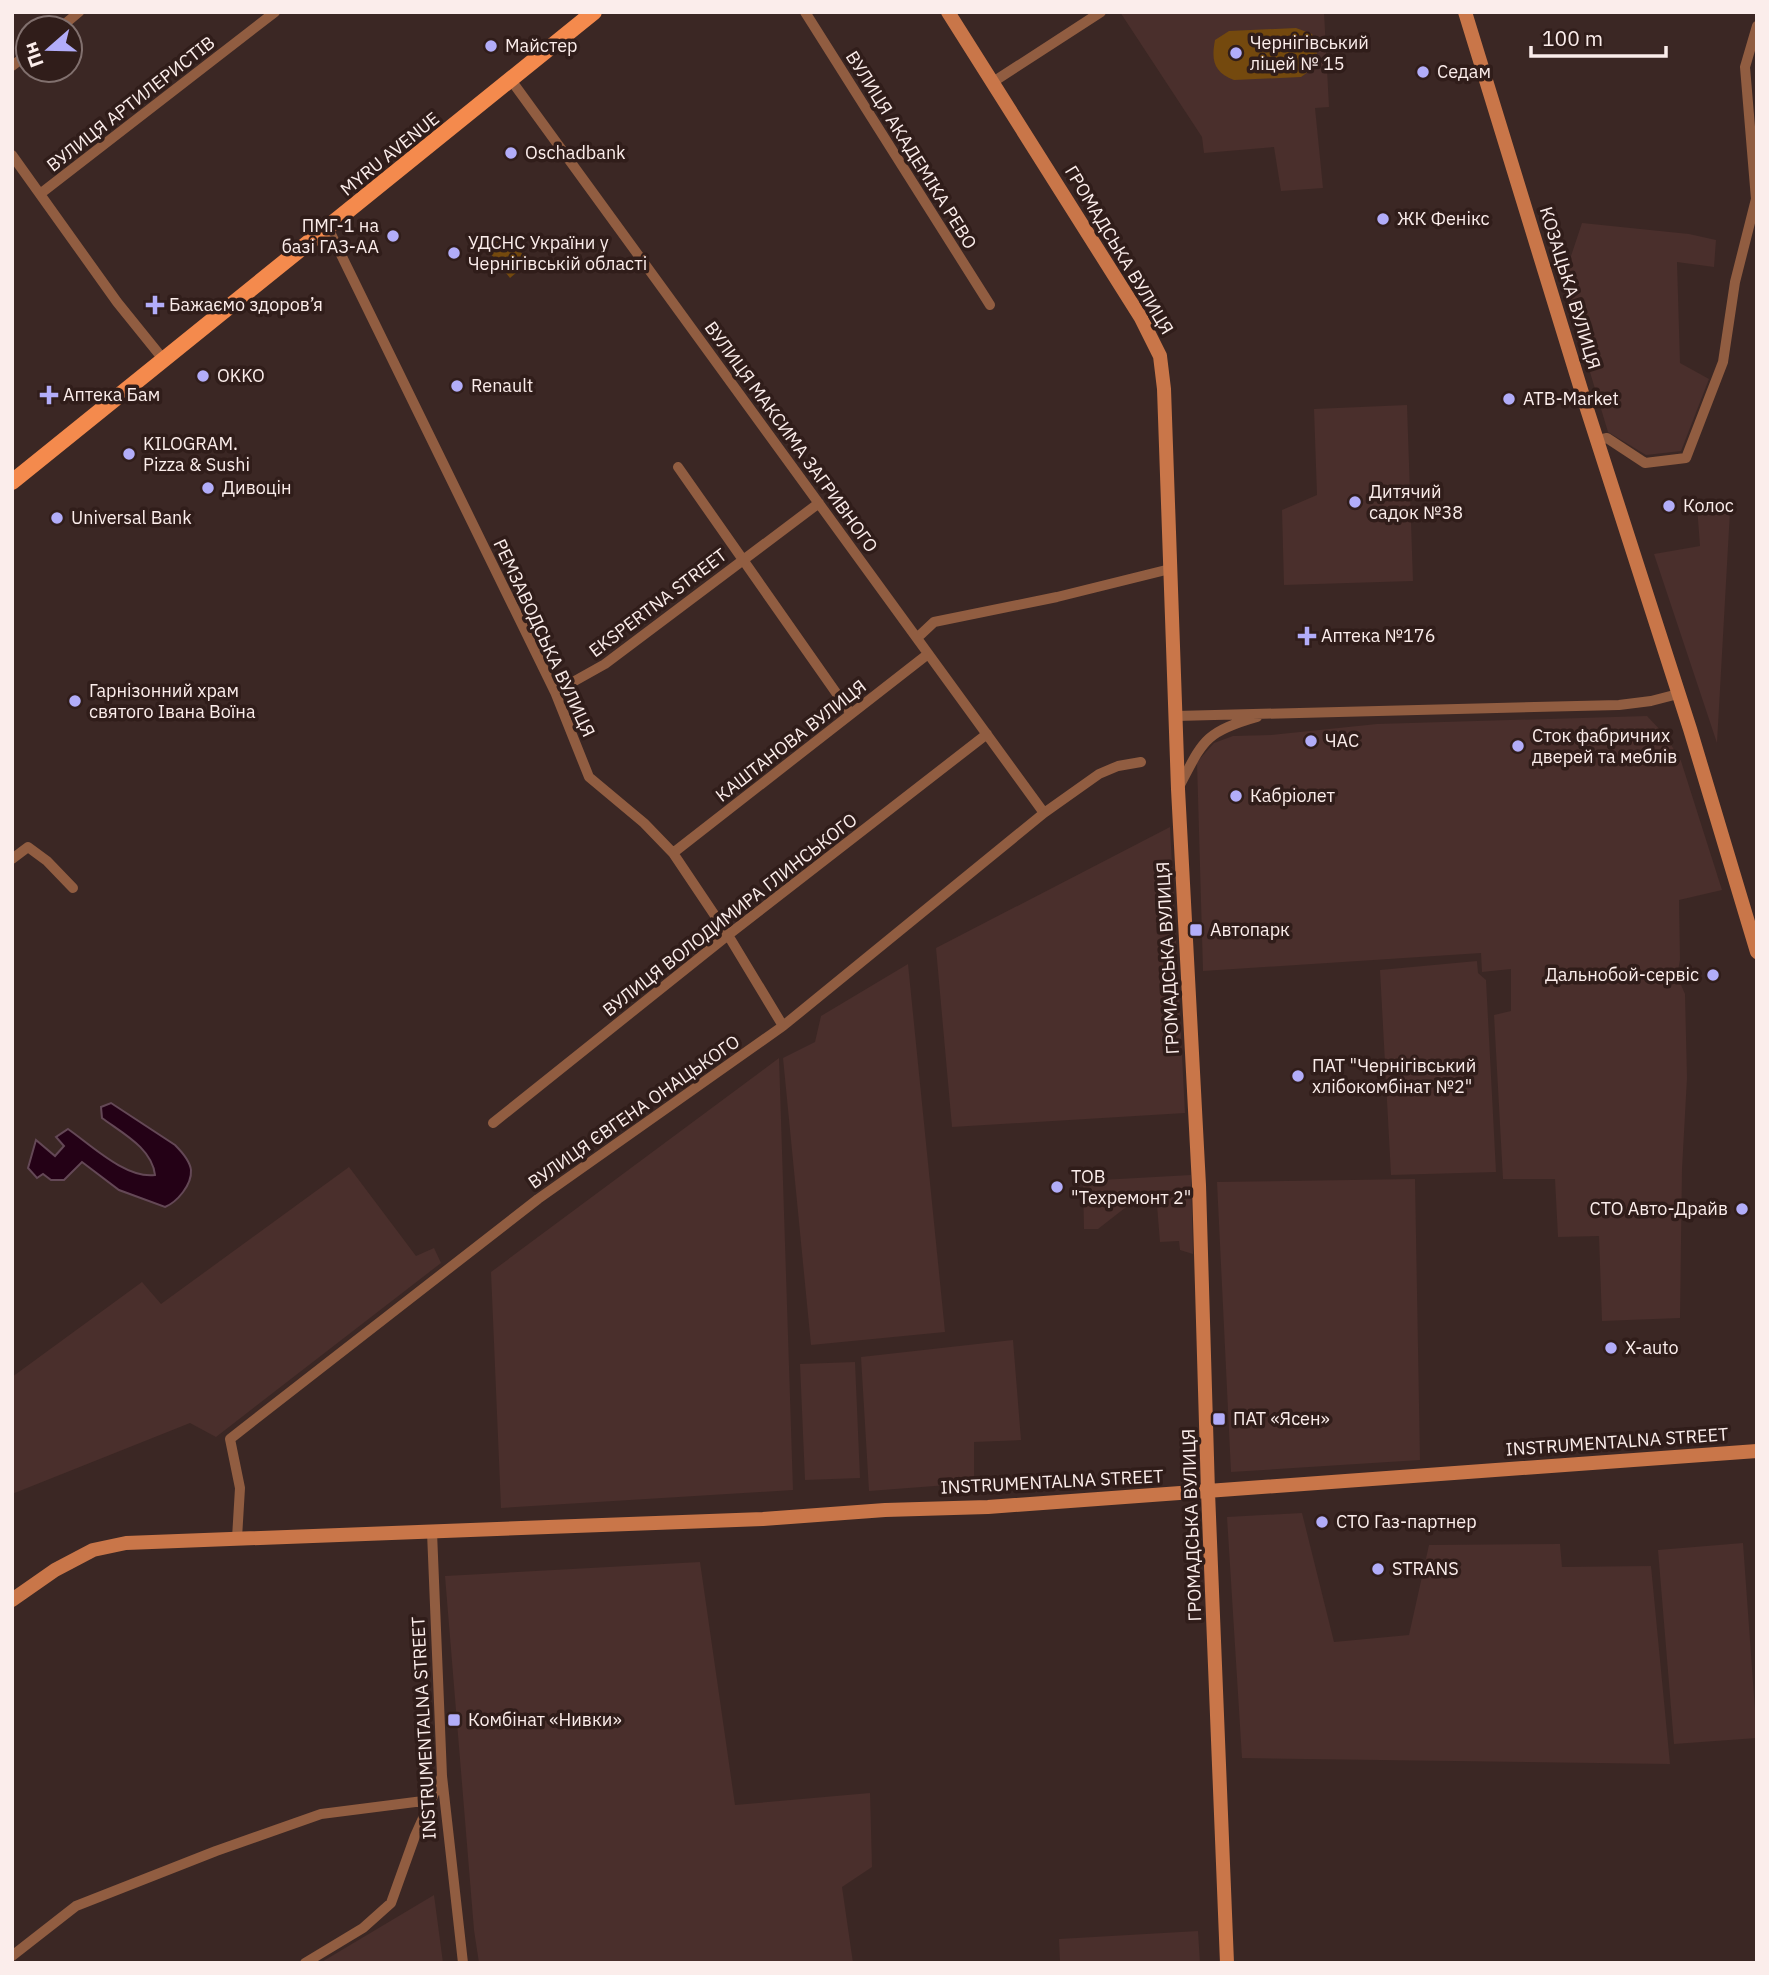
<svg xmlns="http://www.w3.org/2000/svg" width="1769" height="1975" font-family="'IBM Plex Sans',sans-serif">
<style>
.built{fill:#4a2f2c}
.green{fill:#74490e}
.water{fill:#240116;stroke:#644856;stroke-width:2}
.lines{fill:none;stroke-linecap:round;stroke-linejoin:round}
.street{stroke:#915d41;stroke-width:10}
.secondary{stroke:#c97649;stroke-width:14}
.primary{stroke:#f48a4d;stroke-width:16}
.poi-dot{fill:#b2adf9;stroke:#301d1a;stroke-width:2.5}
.labels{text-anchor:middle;stroke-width:7;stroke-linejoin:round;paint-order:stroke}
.poi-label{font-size:18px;fill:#fbedeb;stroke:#301d1a;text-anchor:start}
.street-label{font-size:18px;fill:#fbedeb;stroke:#301d1a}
</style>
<rect width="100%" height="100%" fill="#3b2724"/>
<path class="built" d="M1120,12H1324L1329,107L1315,108L1323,188L1281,191L1274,147L1204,153L1202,137Z
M1582,223L1689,234L1716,240L1714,267L1677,262L1680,363L1709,379L1681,451L1646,455L1608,432L1565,289L1568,265Z
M1407,405L1413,581L1284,585L1282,510L1317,495L1314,409Z
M1697,506L1730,511L1717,743L1654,554L1700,546Z
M1647,716L1665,735L1681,761L1722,890L1679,900L1680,960L1677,976L1685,994L1687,1078L1682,1169L1680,1318L1602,1321L1599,1236L1558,1237L1555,1179H1503L1494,1015L1511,1011V969L1482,972L1481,953L1203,971L1197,762L1214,743L1233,736L1271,735L1377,724Z
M1170,827L1185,1113L952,1127L936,948Z
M1477,961L1478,973L1486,980L1496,1172L1391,1175L1380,970Z
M908,964L945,1332L811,1345L783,1058L815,1042L821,1016Z
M779,1058L793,1490L501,1508L491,1272Z
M349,1167L416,1256L434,1248L441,1263L216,1437L190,1423L12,1494V1377L142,1282L161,1304Z
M1191,1175L1193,1254L1180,1250L1179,1241L1160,1242L1157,1205L1130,1204L1098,1229H1084L1083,1181Z
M1415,1179L1420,1460L1231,1472L1217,1182Z
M1013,1340L1021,1440L974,1442V1483L869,1491L861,1357Z
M855,1362L860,1478L805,1480L800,1364Z
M1302,1513L1334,1642L1409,1635L1429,1545L1560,1544L1562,1567L1651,1566L1670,1764L1242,1758L1227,1517Z
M1743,1543L1757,1738L1674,1744L1658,1550Z
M700,1562L735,1805L870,1793L872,1867L842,1887L853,1963H479L474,1930L445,1576Z
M434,1895L443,1963H320Z
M1198,1931L1200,1963H1060L1059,1939Z"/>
<path class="green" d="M1296,28L1312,34C1320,53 1319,65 1301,77L1234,80C1214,72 1211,61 1215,40L1229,31Z
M505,233L529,262L510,278L486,248Z"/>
<path class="water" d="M111,1103L175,1145C182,1152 190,1161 191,1170C192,1185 177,1202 165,1207L119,1190L82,1162L64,1180H51L43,1174L37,1178L28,1168L36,1140L55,1156L64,1146L56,1137L68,1129C91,1145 126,1179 155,1175C152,1148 122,1133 102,1118L101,1107Z"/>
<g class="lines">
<path class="street" d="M805,12L990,305
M60,28L79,12
M12,66L28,54
M511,80L1044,813
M993,82L1101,12
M12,155L117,302L163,359
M40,194L275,12
M328,228L555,692L589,777L644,823L673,853L728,935L783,1026
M1598,440L1607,438L1645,463L1686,458L1723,362L1735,282L1756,199L1745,67L1757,26
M678,467L851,714
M917,638L934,622L1057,597L1170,569
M555,692L605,664L819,503
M1176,716L1619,705L1651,701L1678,694
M1179,787C1203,741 1204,732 1257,717
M673,853L928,654
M12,859L28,847L47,861L73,888
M493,1123L728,935L987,734
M432,1532L442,1776L463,1963
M237,1538L240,1488L230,1439L244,1428L538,1199L783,1026L1044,813L1099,774L1118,766L1141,762
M12,1956L76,1906L216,1851L321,1814L431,1800
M305,1963L363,1928L391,1903L415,1836L442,1776"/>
<path class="secondary" d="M948,12L1141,318L1160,356L1164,389L1178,789L1199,1185L1208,1492L1227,1963
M1465,12L1587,409L1690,729L1757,952
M12,1600L55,1570L93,1550L126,1543L763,1519L885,1510L988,1507L1757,1451"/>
<path class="primary" d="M12,482L594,12"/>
</g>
<g class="poi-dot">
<circle cx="491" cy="46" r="7"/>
<circle cx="1236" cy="53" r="7"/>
<circle cx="1423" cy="72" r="7"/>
<circle cx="511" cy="153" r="7"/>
<circle cx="1383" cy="219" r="7"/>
<circle cx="393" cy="236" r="7"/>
<circle cx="454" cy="253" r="7"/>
<path d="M151.5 294.5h7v7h7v7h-7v7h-7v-7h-7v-7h7z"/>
<circle cx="203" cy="376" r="7"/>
<circle cx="457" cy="386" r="7"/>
<path d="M45.5 384.5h7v7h7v7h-7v7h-7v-7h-7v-7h7z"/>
<circle cx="1509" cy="399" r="7"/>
<circle cx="129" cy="454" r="7"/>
<circle cx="208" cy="488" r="7"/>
<circle cx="1355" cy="502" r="7"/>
<circle cx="1669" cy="506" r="7"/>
<circle cx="57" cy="518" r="7"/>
<path d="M1303.5 625.5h7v7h7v7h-7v7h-7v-7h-7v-7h7z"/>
<circle cx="75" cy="701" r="7"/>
<circle cx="1311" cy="741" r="7"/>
<circle cx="1518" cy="746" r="7"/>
<circle cx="1236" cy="796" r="7"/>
<rect x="1189" y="923" width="14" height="14" rx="3.5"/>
<circle cx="1713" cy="975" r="7"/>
<circle cx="1298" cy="1076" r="7"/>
<circle cx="1057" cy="1187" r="7"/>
<circle cx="1742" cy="1209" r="7"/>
<circle cx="1611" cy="1348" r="7"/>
<rect x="1212" y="1412" width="14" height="14" rx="3.5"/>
<circle cx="1322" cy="1522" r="7"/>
<circle cx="1378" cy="1569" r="7"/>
<rect x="447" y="1713" width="14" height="14" rx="3.5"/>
</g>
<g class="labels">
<g class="poi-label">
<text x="1250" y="49">Чернігівський<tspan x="1250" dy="21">ліцей № 15</tspan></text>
<text x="505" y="52">Майстер</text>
<text x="1437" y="78">Седам</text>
<text x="525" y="159">Oschadbank</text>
<text x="1397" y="225">ЖК Фенікс</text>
<text x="379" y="232" text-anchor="end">ПМГ-1 на<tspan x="379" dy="21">базі ГАЗ-АА</tspan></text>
<text x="468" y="249">УДСНС України у<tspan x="468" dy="21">Чернігівській області</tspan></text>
<text x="169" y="311">Бажаємо здоров’я</text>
<text x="217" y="382">OKKO</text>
<text x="471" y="392">Renault</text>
<text x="63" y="401">Аптека Бам</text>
<text x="1523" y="405">ATB-Market</text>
<text x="143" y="450">KILOGRAM.<tspan x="143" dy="21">Pizza &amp; Sushi</tspan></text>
<text x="222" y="494">Дивоцін</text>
<text x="1369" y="498">Дитячий<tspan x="1369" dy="21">садок №38</tspan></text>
<text x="1683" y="512">Колос</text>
<text x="71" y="524">Universal Bank</text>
<text x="1321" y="642">Аптека №176</text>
<text x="89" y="697">Гарнізонний храм<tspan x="89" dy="21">святого Івана Воїна</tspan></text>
<text x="1532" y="742">Сток фабричних<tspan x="1532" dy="21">дверей та меблів</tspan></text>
<text x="1325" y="747">ЧАС</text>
<text x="1250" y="802">Кабріолет</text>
<text x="1210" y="936">Автопарк</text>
<text x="1699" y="981" text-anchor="end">Дальнобой-сервіс</text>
<text x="1312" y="1072">ПАТ "Чернігівський<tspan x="1312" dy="21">хлібокомбінат №2"</tspan></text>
<text x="1071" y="1183">ТОВ<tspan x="1071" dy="21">"Техремонт 2"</tspan></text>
<text x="1728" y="1215" text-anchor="end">СТО Авто-Драйв</text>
<text x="1625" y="1354">X-auto</text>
<text x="1233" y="1425">ПАТ «Ясен»</text>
<text x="1336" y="1528">СТО Газ-партнер</text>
<text x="1392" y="1575">STRANS</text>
<text x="468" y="1726">Комбінат «Нивки»</text>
</g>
<g class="street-label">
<text transform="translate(131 104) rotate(-38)" y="6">ВУЛИЦЯ АРТИЛЕРИСТІВ</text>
<text transform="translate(911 150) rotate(58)" y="6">ВУЛИЦЯ АКАДЕМІКА РЕВО</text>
<text transform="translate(390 154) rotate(-39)" y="6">MYRU AVENUE</text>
<text transform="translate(1119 250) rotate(59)" y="6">ГРОМАДСЬКА ВУЛИЦЯ</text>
<text transform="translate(1570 288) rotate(73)" y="6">КОЗАЦЬКА ВУЛИЦЯ</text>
<text transform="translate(791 437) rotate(54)" y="6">ВУЛИЦЯ МАКСИМА ЗАГРИВНОГО</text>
<text transform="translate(658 603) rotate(-37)" y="6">EKSPERTNA STREET</text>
<text transform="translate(544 638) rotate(65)" y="6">РЕМЗАВОДСЬКА ВУЛИЦЯ</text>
<text transform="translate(791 741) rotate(-38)" y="6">КАШТАНОВА ВУЛИЦЯ</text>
<text transform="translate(730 915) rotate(-38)" y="6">ВУЛИЦЯ ВОЛОДИМИРА ГЛИНСЬКОГО</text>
<text transform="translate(1168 958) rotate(-93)" y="6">ГРОМАДСЬКА ВУЛИЦЯ</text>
<text transform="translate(634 1112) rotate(-35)" y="6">ВУЛИЦЯ ЄВГЕНА ОНАЦЬКОГО</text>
<text transform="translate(1617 1442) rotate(-4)" y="6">INSTRUMENTALNA STREET</text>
<text transform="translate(1052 1482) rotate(-3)" y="6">INSTRUMENTALNA STREET</text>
<text transform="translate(1192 1525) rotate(-92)" y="6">ГРОМАДСЬКА ВУЛИЦЯ</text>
<text transform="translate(424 1728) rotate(-93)" y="6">INSTRUMENTALNA STREET</text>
</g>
</g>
<rect width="1769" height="1975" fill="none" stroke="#fbedeb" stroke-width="28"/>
<g transform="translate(49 49) rotate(250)"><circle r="33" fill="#301d1a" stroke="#81706e" stroke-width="2"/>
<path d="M0-5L12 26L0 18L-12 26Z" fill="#b2adf9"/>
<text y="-10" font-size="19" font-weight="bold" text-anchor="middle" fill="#fbedeb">Пн</text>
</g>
<path d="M1531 46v10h135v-10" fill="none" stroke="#fbedeb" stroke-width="3.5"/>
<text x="1542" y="46" font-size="21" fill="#fbedeb" stroke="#301d1a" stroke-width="5" paint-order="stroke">100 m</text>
</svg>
